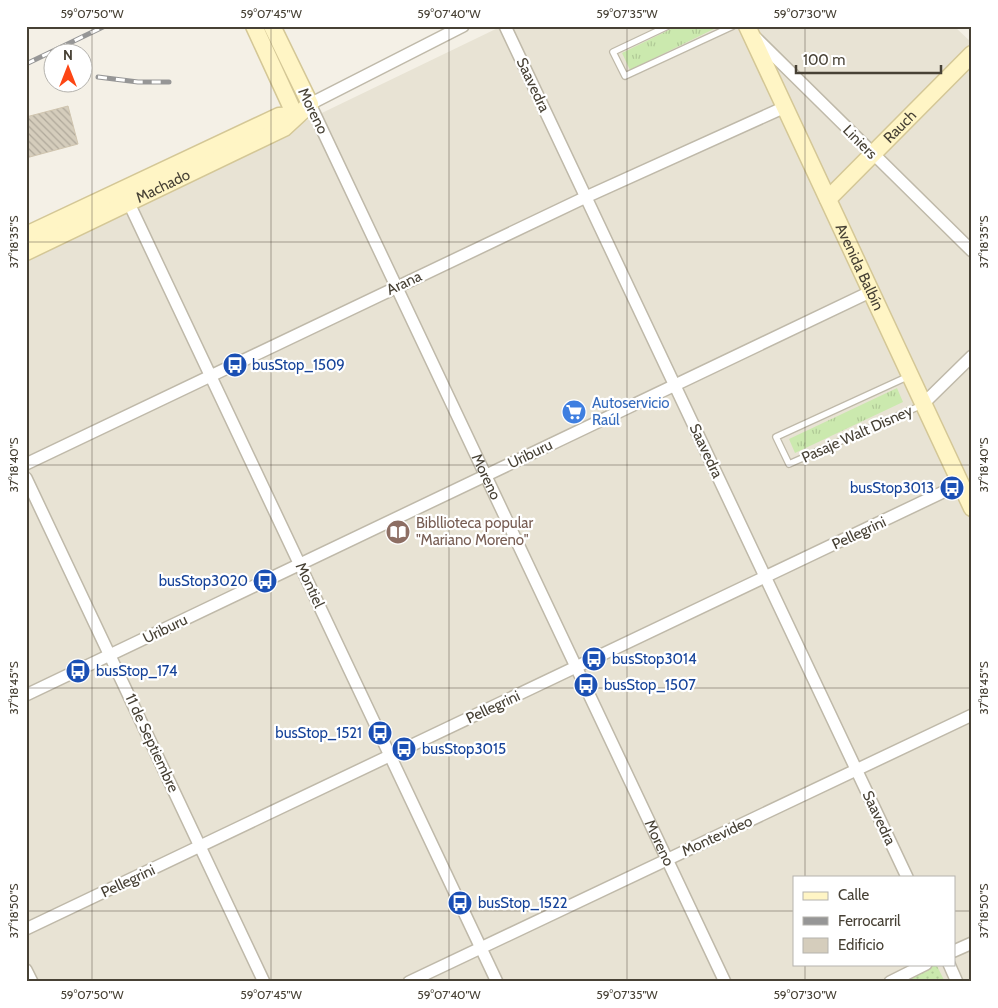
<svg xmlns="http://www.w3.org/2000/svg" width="998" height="1008" font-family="Cabin,sans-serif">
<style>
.residential{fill:#e8e3d4;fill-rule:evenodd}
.grass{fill:url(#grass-tufts)}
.park{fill:url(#park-dots)}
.building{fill:url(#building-back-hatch);stroke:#d0c5af}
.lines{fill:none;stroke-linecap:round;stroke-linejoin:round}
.lane-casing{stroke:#bfb9a9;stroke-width:8}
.street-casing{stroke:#bfb9a9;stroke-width:14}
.secondary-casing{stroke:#d4c796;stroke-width:19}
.lane{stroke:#fff;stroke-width:5.5}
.street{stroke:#fff;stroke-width:11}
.secondary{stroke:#fff5c5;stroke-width:16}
.rail-casing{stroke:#969696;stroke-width:5}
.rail{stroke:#fff;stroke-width:3;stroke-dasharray:9;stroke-linecap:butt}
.ticks{fill:none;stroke:#474135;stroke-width:1;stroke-opacity:0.45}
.labels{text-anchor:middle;stroke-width:4.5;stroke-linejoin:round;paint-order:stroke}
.street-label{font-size:15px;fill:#474135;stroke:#fff}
.transit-label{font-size:15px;fill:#164399;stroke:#fff;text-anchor:start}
.shop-label{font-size:15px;fill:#366cbe;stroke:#fff;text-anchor:start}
.education-label{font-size:15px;fill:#785e54;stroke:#fff;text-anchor:start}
.neatline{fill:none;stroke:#474135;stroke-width:2}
.ticks-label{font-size:12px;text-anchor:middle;fill:#474135}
</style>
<defs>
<pattern id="grass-tufts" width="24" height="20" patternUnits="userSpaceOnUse" patternTransform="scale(1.25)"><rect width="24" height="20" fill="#cbe9ae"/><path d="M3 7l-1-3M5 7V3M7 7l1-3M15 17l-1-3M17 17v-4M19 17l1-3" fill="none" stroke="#b0c996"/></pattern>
<pattern id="park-dots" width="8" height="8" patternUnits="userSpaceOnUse" patternTransform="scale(1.25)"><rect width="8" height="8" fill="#cbe9ae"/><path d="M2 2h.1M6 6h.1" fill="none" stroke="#b0c996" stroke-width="1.8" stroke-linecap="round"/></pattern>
<pattern id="building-back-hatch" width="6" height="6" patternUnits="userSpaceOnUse" patternTransform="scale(1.25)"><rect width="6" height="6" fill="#d5cdbc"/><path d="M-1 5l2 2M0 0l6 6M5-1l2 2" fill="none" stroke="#afa89a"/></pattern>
</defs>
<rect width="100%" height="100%" fill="#f4f0e6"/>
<path class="residential" d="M502,26H745L972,504V982H26V256ZM794,877H954V964H794Z
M755,26H954L972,43V489Z"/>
<path class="grass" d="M677,26L718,27L630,70L622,53Z
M897,388L903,402L795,453L789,439Z"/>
<path class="park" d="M936,964L945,982H900Z"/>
<path class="building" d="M68,106L78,144L26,158V117Z"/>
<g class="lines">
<defs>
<path id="lane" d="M668,26L613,52L625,76L733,26
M909,376L776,437L789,464L922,405"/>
<g id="street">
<path id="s1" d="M463,26L310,104L725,982"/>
<path d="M505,26L907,877"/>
<path d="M756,38L972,251"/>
<path d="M126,197L497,982"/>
<path d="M922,405L972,356"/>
<path d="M26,464L586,197L785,107"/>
<path d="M26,478L264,982"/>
<path d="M26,695L872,291"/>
<path d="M26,929L960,484"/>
<path d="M954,951L972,943"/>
<path d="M949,964L957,982"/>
<path d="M26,970L32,982"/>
<path d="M409,982L972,715"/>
<path d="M890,982L926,964"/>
</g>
<g id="secondary">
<path d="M254,26L295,115"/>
<path id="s2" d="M747,26L972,508"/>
<path id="s3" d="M828,199L972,54"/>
<path d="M26,235L279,116L295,115"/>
<path id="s4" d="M26,252L284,128L310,104L272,26"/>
</g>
</defs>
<use href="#lane" class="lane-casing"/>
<use href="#street" class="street-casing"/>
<use href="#secondary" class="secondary-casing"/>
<use href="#lane" class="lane"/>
<use href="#street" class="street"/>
<use href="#secondary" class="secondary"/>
<defs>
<path id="rail" d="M26,64L105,26
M98,77L138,82H169"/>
</defs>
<use href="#rail" class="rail-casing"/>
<use href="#rail" class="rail"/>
</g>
<path class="ticks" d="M92,26V982M271,26V982M449,26V982M627,26V982M805,26V877M26,242H972M26,465H972M26,688H972M26,911H794M954,911H972M805,964V982"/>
<defs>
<symbol id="bus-disc" viewBox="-11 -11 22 22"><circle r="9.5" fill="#1a4fb4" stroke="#fff"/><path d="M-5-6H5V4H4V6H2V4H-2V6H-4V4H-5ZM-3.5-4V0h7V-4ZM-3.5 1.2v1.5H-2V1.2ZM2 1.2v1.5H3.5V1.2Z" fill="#fff"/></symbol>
<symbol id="supermarket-disc" viewBox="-11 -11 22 22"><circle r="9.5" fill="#3f7fe0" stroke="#fff"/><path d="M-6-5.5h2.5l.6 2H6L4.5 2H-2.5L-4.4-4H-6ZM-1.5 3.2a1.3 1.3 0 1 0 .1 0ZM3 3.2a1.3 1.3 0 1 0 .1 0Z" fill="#fff"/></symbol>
<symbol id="library-disc" viewBox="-11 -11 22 22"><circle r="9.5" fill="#8d6e63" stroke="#fff"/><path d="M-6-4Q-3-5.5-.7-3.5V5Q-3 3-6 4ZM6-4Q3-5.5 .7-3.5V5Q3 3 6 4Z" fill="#fff"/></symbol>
</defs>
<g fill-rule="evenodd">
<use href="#bus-disc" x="221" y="351" width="28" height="28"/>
<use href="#supermarket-disc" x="560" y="398" width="28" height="28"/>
<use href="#bus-disc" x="938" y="474" width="28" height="28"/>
<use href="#library-disc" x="384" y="518" width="28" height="28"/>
<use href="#bus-disc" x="251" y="567" width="28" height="28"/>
<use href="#bus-disc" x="580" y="645" width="28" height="28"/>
<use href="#bus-disc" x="64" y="657" width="28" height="28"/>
<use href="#bus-disc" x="572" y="671" width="28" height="28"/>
<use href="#bus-disc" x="366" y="719" width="28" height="28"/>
<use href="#bus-disc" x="390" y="735" width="28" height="28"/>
<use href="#bus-disc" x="446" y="889" width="28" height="28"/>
</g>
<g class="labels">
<g class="street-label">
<text transform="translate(533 85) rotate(65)" y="5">Saavedra</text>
<text transform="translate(313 111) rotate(64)" y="5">Moreno</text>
<text dy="5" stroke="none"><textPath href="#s3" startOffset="102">Rauch</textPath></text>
<text transform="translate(860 142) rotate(45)" y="5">Liniers</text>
<text dy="5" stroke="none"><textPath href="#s4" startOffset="152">Machado</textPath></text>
<text dy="5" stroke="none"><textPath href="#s2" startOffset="266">Avenida Balbín</textPath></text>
<text transform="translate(404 283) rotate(-25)" y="5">Arana</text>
<text transform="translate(857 434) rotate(-24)" y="5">Pasaje Walt Disney</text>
<text transform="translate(706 451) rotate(65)" y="5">Saavedra</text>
<text transform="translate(530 454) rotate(-26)" y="5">Uriburu</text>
<text dy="5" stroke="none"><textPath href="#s1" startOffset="584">Moreno</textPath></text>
<text transform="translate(859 533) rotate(-25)" y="5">Pellegrini</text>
<text transform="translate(310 585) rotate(65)" y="5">Montiel</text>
<text transform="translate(165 629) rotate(-26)" y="5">Uriburu</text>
<text transform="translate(493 707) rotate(-25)" y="5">Pellegrini</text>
<text transform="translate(152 743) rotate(65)" y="5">11 de Septiembre</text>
<text transform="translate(879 818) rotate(65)" y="5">Saavedra</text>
<text transform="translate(717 836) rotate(-25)" y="5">Montevideo</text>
<text dy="5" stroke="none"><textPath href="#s1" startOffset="989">Moreno</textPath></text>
<text transform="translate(128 881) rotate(-25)" y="5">Pellegrini</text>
</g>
<g class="transit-label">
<text x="252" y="370">busStop_1509</text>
<text x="934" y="493" text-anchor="end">busStop3013</text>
<text x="248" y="586" text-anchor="end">busStop3020</text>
<text x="612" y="664">busStop3014</text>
<text x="96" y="676">busStop_174</text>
<text x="604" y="690">busStop_1507</text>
<text x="362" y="738" text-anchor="end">busStop_1521</text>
<text x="422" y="754">busStop3015</text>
<text x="478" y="908">busStop_1522</text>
</g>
<g class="shop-label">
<text x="592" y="408">Autoservicio<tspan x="592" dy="17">Raúl</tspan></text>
</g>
<g class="education-label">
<text x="416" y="528">Bibllioteca popular<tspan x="416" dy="17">"Mariano Moreno"</tspan></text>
</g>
</g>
<rect width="998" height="1008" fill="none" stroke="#ffffff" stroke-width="55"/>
<rect x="793" y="876" width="162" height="90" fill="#ffffff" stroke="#b5b3ae"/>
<rect x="803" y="892" width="25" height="8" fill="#fff5c5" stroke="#b5b3ae"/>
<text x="838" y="900" font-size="15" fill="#474135">Calle</text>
<rect x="803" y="917" width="25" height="8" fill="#969696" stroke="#b5b3ae"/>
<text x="838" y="926" font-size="15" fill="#474135">Ferrocarril</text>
<rect x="803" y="938" width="25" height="15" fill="#d5cdbc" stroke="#b5b3ae"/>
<text x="838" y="950" font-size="15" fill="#474135">Edificio</text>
<g transform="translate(68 68)"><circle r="24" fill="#ffffff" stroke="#b5b3ae"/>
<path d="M0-4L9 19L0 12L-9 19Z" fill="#fd4614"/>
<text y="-8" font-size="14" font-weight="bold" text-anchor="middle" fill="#474135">N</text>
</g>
<path d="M796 65v8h145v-8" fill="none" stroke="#474135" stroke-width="2.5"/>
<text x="803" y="65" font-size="15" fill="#474135" stroke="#ffffff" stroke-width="4" paint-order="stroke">100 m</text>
<rect x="28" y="28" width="942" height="952" class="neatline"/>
<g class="ticks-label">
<text x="92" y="18">59°07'50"W</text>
<text x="271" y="18">59°07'45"W</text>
<text x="449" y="18">59°07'40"W</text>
<text x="627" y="18">59°07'35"W</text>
<text x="805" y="18">59°07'30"W</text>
<text transform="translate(14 242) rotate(-90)" y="4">37°18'35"S</text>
<text transform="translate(984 242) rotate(-90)" y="4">37°18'35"S</text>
<text transform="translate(14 465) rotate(-90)" y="4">37°18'40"S</text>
<text transform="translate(984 465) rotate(-90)" y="4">37°18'40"S</text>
<text transform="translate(14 688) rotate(-90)" y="4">37°18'45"S</text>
<text transform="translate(984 688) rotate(-90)" y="4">37°18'45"S</text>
<text transform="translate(14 911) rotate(-90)" y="4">37°18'50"S</text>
<text transform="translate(984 911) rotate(-90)" y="4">37°18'50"S</text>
<text x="92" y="999">59°07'50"W</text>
<text x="271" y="999">59°07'45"W</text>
<text x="449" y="999">59°07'40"W</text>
<text x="627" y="999">59°07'35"W</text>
<text x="805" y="999">59°07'30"W</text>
</g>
</svg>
